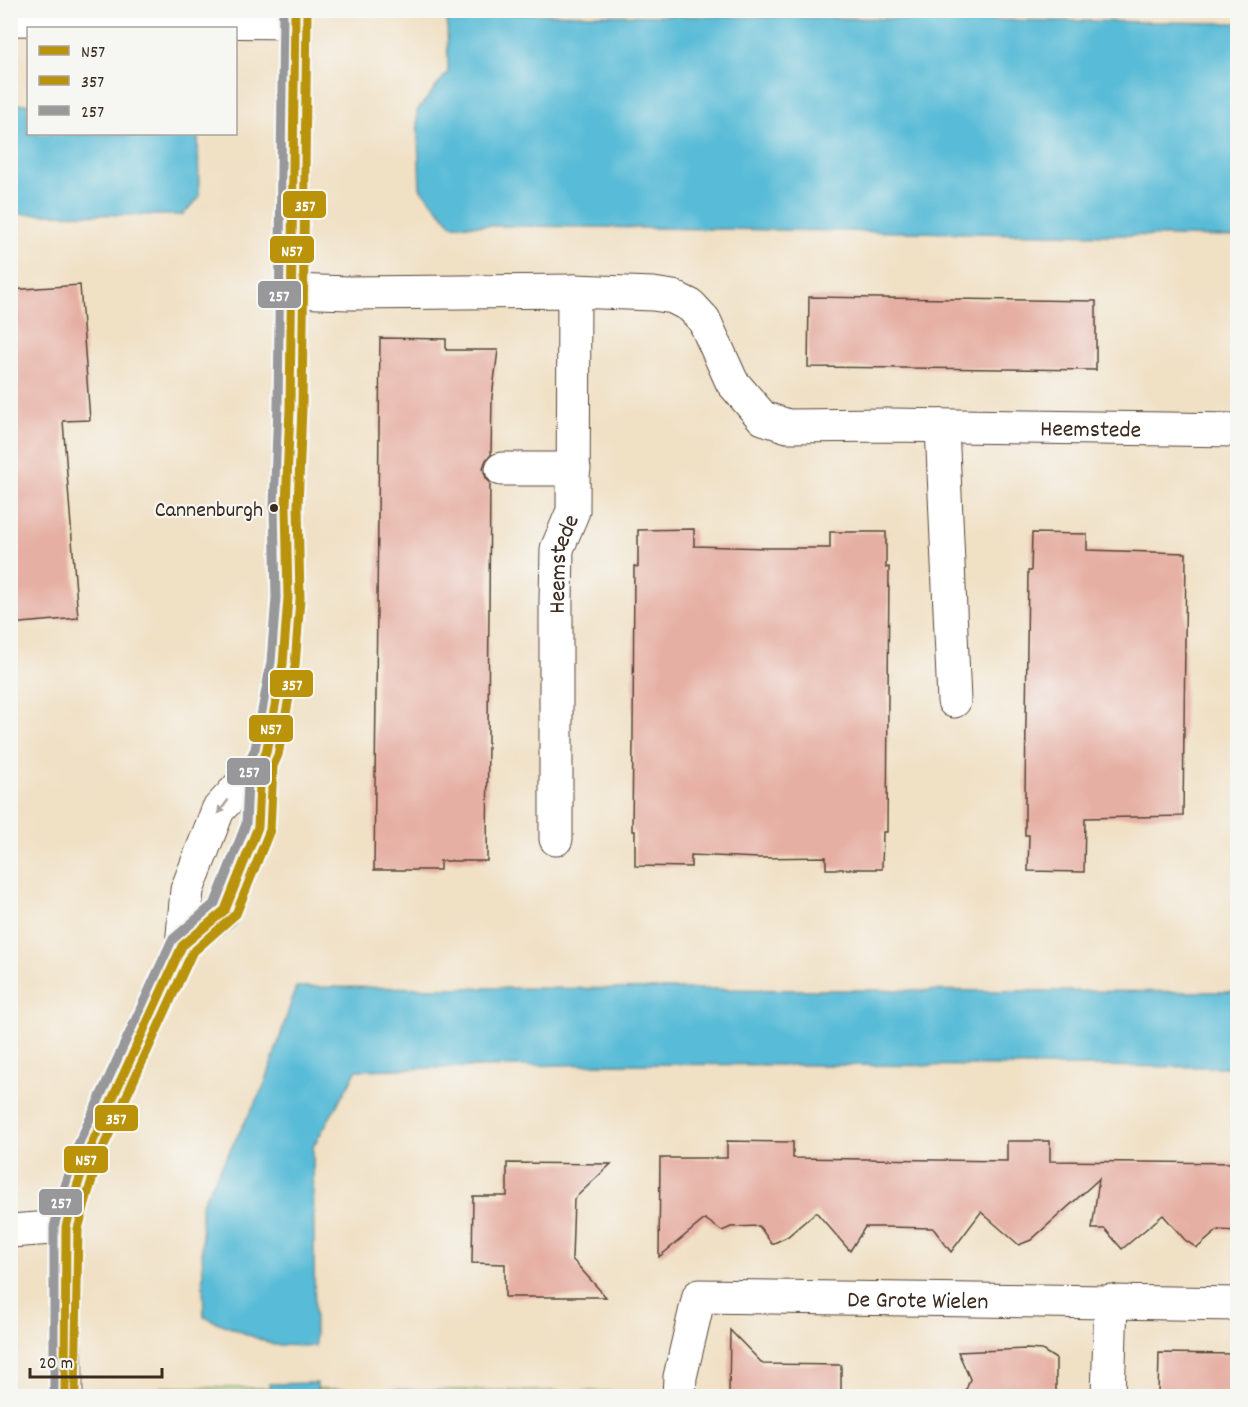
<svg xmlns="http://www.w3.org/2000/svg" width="1248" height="1407" font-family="Dekko,sans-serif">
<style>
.green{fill:#a8cb74;stroke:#727a49;stroke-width:1.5}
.water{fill:#59bbd7;stroke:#4a727a;stroke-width:1.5}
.building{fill:#e6afa3}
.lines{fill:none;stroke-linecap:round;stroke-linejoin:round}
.minor-casing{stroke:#564537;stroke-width:35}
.minor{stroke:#fff;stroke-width:33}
.bus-1-casing{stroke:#f6f6f2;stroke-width:14}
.bus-2-casing{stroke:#f6f6f2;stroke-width:14}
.bus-3-casing{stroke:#f6f6f2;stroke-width:14}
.bus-1{stroke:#ba930a;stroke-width:9}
.bus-2{stroke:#ba930a;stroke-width:9}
.bus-3{stroke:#98989a;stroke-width:9}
.oneway{fill:#a79f9a}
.bus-dot{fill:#3b2a1e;stroke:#f6f6f2;stroke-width:2}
.labels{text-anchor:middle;stroke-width:4.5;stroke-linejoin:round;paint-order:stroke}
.bus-label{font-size:22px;fill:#3b2a1e;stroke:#f6f6f2;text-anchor:end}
.street-label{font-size:24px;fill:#3b2a1e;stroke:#f6f6f2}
.line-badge{stroke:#f6f6f2;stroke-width:2}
.badge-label{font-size:16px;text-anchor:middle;font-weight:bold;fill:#fff}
</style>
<rect width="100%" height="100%" fill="#f6f6f2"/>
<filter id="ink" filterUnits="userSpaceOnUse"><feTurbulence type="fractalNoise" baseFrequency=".0167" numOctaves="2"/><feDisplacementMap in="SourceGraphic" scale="12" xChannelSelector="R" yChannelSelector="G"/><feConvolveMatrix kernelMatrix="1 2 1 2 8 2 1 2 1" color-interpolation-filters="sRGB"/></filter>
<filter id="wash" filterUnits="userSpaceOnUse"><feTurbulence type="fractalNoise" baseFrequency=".008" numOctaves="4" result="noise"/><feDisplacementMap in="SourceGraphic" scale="24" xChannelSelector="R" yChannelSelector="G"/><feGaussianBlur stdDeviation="1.35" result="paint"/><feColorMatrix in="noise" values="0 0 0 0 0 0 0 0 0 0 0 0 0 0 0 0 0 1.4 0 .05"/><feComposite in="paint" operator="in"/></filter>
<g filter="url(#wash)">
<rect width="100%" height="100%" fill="#f0e0c4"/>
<path class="green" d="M162,1387L649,1392V1396H162Z"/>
<path class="water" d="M447,13L1237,23V237L452,225L420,188L417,111L448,72Z
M11,104H28V134H198L199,198L182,215L11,214Z
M296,987L1237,992V1067L603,1064L357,1070L313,1147L315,1346L274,1345L204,1317L201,1205L265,1084Z
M317,1383V1396H270L269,1384Z"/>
<g id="blocks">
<path class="building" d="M80,285L90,420L63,421L78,618L10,624V290Z
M809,297L1096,301V370L808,367Z
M380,338L446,339V350H498L492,397L491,455L486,460L483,468L486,478L490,483L487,861H440V870H374Z
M694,529V546L769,548H830V532H886V568L889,567L887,832H883L882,869H826V857L759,858L691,855V867L635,866V831H632L633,738L634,566L638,567V530Z
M1032,533L1087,534V550L1186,553L1183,816L1085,818L1084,872L1028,871L1029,835H1025V796L1028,571H1031Z
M727,1141L793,1142V1158L1007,1161V1141H1050V1161L1238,1163V1231L1218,1230L1197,1248L1185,1240L1163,1215L1122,1249L1105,1229H1092L1099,1179L1031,1240L1019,1245L981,1212L951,1252L933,1228L888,1227H865L850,1251L816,1212L787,1237L772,1244L759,1226L731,1227L722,1231L705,1219L659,1257L660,1158H727Z
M507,1163L611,1164L574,1199L572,1259L606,1297H505V1264L472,1263L473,1196H507Z
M730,1330L763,1364L841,1365V1396H729Z
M1026,1349L1042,1350L1056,1359V1396H964L970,1379L958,1352Z
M1159,1353L1238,1354V1396H1158Z"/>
</g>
</g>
<g filter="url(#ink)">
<use href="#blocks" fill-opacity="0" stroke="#564537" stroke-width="1.5"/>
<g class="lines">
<defs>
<g id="minor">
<path d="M10,19L295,22"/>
<path id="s1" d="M291,291L349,293L574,291L653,294L673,297L691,306L704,320L732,382L763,418L788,426L890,425L1238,430"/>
<path d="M942,426L954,701"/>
<path d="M502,469H574"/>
<path id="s2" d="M556,839V600L557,549L573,511L574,291"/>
<path d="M182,946L225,910L258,827L261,763"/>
<path d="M10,1231L66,1227"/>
<path d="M66,1396L65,1297L66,1227L75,1193L89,1150L182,946L187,890L218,810L261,763L266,753L283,664L288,598L286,506L290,408L295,10"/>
<path id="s3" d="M679,1396L680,1377L699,1296L1238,1304"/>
<path d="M1108,1396L1111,1301"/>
</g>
</defs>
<use href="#minor" class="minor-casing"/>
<use href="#minor" class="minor"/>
<defs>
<path id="bus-1" d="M63,1396L65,1390L66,1227L75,1193L89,1150L182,946L225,910L258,827L261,763L266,753L283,664L288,598L286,506L290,408L295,10"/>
<path id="bus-2" d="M75,1396L78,1229L87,1196L100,1154L192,953L236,914L270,830L273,766L278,755L295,666L300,599L298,506L302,408L307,10"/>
<path id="bus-3" d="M54,1396V1227L64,1189L78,1145L172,940L215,903L246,824L249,761L255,749L271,662L276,598L274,506L278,408L283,10"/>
</defs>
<use href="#bus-1" class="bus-1-casing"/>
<use href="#bus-2" class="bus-2-casing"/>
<use href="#bus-3" class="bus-3-casing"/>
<use href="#bus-1" class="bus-1"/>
<use href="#bus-2" class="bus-2"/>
<use href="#bus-3" class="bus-3"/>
</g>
<defs><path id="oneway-solid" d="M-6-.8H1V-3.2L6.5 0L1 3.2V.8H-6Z" transform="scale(1.5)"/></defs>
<use class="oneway" href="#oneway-solid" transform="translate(223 807) rotate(127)"/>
</g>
<circle class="bus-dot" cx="274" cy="508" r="5"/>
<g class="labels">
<g class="bus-label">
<text x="263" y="516">Cannenburgh</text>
</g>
<g class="street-label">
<text dy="8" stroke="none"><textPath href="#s1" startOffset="866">Heemstede</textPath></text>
<text dy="8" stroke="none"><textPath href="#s2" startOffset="276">Heemstede</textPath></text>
<text dy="8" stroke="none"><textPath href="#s3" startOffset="321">De Grote Wielen</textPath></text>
</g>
</g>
<g class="line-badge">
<rect x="282" y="190" width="45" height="29" rx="6" fill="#ba930a"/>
<rect x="269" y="235" width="46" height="29" rx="6" fill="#ba930a"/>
<rect x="257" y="280" width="45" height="29" rx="6" fill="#98989a"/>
<rect x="269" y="669" width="45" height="29" rx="6" fill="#ba930a"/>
<rect x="248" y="714" width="46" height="29" rx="6" fill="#ba930a"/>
<rect x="226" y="757" width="45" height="29" rx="6" fill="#98989a"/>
<rect x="94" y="1104" width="45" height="28" rx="6" fill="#ba930a"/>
<rect x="63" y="1145" width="46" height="29" rx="6" fill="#ba930a"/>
<rect x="38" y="1188" width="45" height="28" rx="6" fill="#98989a"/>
</g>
<g class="badge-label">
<text x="305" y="211">357</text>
<text x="292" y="256">N57</text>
<text x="279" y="301">257</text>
<text x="292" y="690">357</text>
<text x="271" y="734">N57</text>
<text x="249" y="777">257</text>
<text x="116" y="1124">357</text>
<text x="86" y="1165">N57</text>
<text x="61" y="1208">257</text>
</g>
<rect width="1248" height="1407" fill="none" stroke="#f6f6f2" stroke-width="36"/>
<rect x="27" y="27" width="210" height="108" fill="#f6f6f2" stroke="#aba49d" stroke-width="1.5"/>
<rect x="39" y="46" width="30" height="9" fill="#ba930a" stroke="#aba49d" stroke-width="1.5"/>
<text x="81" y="57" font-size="18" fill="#3b2a1e">N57</text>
<rect x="39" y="76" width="30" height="9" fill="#ba930a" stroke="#aba49d" stroke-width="1.5"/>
<text x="81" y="87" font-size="18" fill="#3b2a1e">357</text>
<rect x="39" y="106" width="30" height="9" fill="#98989a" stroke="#aba49d" stroke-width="1.5"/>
<text x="81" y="117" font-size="18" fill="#3b2a1e">257</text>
<path d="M30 1368v9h132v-9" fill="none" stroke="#3b2a1e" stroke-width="3"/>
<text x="39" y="1368" font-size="18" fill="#3b2a1e" stroke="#f6f6f2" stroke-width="4.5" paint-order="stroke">20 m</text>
</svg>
